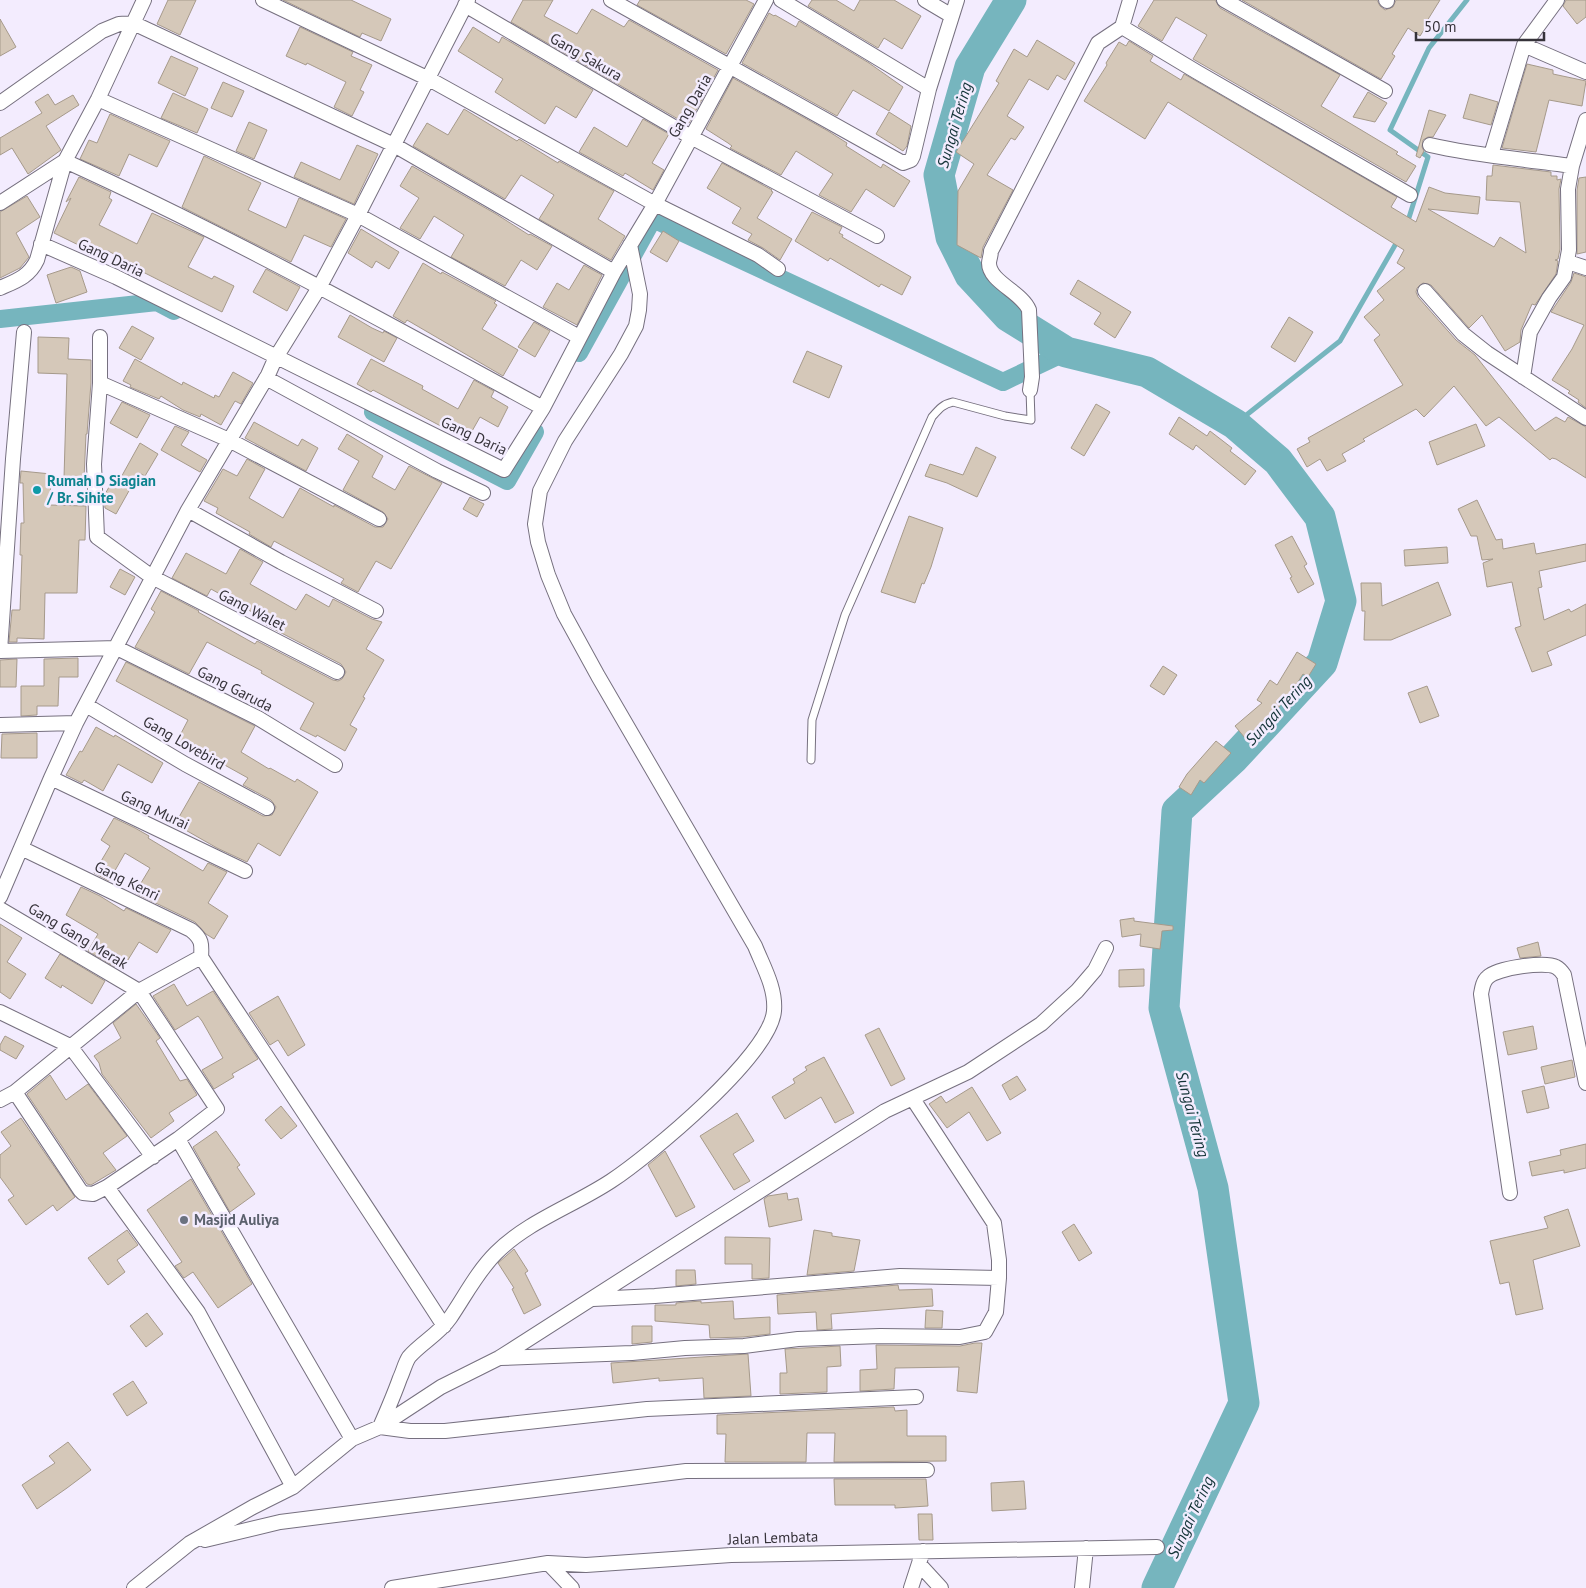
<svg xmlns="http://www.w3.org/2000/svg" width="1586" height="1588" font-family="'PT Sans',sans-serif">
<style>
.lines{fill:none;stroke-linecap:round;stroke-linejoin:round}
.stream{stroke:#76b5be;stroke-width:5}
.canal{stroke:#76b5be;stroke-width:18}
.river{stroke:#76b5be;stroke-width:31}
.building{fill:#d5c8b9;stroke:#a69a8b}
.lane-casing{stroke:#76707f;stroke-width:9}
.street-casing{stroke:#76707f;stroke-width:16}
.lane{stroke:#fff;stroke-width:7}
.street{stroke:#fff;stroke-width:14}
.culture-dot{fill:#0f9aa8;stroke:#f3ecfe;stroke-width:2}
.worship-dot{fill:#6b7280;stroke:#f3ecfe;stroke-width:2}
.labels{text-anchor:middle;stroke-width:5;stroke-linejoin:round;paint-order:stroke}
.street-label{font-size:15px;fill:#36333a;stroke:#f3ecfe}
.culture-label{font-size:15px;font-weight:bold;fill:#0d838f;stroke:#f3ecfe;text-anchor:start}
.worship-label{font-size:15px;font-weight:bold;fill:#5b616d;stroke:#f3ecfe;text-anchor:start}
.water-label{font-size:16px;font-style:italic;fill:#123337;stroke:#f3ecfe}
</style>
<rect width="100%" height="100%" fill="#f3ecfe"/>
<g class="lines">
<path class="stream" d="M1407,224L1428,157L1390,130L1429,48L1467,0
M1235,424L1340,341L1398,240"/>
<path class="canal" d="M0,319L157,302L174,311
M579,353L653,219L1003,382L1066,352
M373,412L507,481L535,432"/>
<path class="river" d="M1011,0L970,67L939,175L951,237L970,275L1008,316L1066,352L1147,372L1235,424L1278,461L1320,517L1341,601L1322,663L1233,759L1177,811L1164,1008L1213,1188L1244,1403L1157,1588"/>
</g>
<path class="building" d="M168,0H196L180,35L157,24Z
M283,0H351L391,19L381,41L362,33L360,37Z
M523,0H553L544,16L577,34L592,9L624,27L629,20L718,70L689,123L679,117L678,119L511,22Z
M640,0H746L754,4L726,54L637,5Z
M812,0H836L854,11L860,0H894L921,16L902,49L884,38L878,48L808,6Z
M1154,0H1215L1220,8L1340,75L1321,106L1398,152L1396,154L1416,166L1406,182L1193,59L1207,35L1176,17L1162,41L1138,26Z
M1242,0H1377L1380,6L1385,10L1393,7L1396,0H1440L1427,21L1429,22L1420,36L1408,28L1392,54L1395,56L1381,79Z
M1566,0H1586V17L1577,24L1563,6Z
M769,13L774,16L775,15L796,27L799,21L869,63L903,87L889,111L853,90L837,116L742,63Z
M0,19L16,47L0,56Z
M300,27L353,52L351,56L372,65L360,90L364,92L352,116L334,107L346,82L307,63L306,65L286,56Z
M473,27L499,43L502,37L593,90L576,118L556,106L545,124L495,92L503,79L458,51Z
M1037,40L1075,63L1065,80L1057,75L1048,90L1029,79L1007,116L1024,127L1015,140L1011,138L987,175L1013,190L983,247L981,258L957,245L958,191L974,164L956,152L999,83L996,81L1014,49L1027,57Z
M1129,41L1153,56L1150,61L1181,80L1184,74L1397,197L1391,207L1416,222L1429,187L1445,193L1480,197L1478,214L1428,209L1494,247L1500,237L1526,253L1520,202L1486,200L1487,176H1492L1493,165L1551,172V176H1557V180L1561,179L1559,189L1560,249L1558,259L1555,260L1558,261L1556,274L1535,305L1532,304L1521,330L1520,342L1505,351L1482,315L1469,328L1431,285L1423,283L1417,288L1416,292L1418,297L1456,340L1475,355L1535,431L1556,417L1565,422L1568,417L1586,427V478L1556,459L1552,458L1550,460L1499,417L1486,426L1454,386L1424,417L1416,409L1363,439L1365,441L1342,454L1346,461L1327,471L1320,459L1307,467L1297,449L1310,442L1308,438L1403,385L1374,340L1380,335L1364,317L1384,300L1377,291L1405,268L1397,263L1404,250L1168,102L1145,139L1084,101L1107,65L1106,63L1119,42L1126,46Z
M171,56L198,68L185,96L158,83Z
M1527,64L1553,70V74L1586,81L1582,106L1549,100L1536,152L1502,148Z
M733,78L828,131L847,143L846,146L881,168L883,164L910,181L894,207L866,189L851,212L819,195L833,174L796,151L781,175L730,148L732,146L728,143L706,129Z
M223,82L244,91L232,117L211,108Z
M1368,92L1387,103L1375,122L1353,117Z
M173,93L208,109L197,133L161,118Z
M48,94L55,105L73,95L79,105L46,126L61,150L28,174L12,148L0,155V138L42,113L35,102Z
M1470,94L1498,102L1491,125L1463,118Z
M464,109L517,141L519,139L558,163L559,161L614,191L598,219L625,236L611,260L539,219L554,195L521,175L505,199L413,146L427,123L448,135Z
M1429,110L1446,115L1433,137H1428L1423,140L1422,147L1424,151L1420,158L1416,156Z
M889,112L911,126L907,146L903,151L876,134Z
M110,114L170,141L157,167L129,154L119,176L80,159L89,140L97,143Z
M643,119L669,134L652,163L664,170L653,190L625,173L623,176L579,152L594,127L627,147Z
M249,122L267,130L254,159L236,151Z
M357,145L378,154L354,204L294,177L301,162L340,180Z
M204,156L261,183L248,210L286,228L299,198L346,219L331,247L304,235L291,262L182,207Z
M722,163L772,190L771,191L773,192L757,218L792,239L780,260L763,248L748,240L752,234L732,223L741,208L707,188Z
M412,166L496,214L529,235L530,234L552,246L537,270L521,260L505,286L451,257L464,235L434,216L420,239L400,228L419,198L400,186Z
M79,177L111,192L109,198L112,200L99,225L137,244L152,213L204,237L188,267L212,279L214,276L234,286L222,312L137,269L138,266L108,251L105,258L54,233L71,198L66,202Z
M1586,177V252L1577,254V190L1579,178Z
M27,196L40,217L16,233L29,257L20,268L0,278V212Z
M812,212L842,227L839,233L843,235L842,237L911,277L902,295L881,284L879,287L830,258L828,261L795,241Z
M361,229L399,252L389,269L376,261L372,268L348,253Z
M663,231L679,241L667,262L650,252Z
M423,263L441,274L442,272L496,301L494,303L497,305L482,329L518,350L503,376L407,320L405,323L393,316Z
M584,265L602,275L577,325L543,307L557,283L569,290Z
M71,267L80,271L87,292L56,303L47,275Z
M266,269L300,287L287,311L253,292Z
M1574,273L1586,277V408L1578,402L1579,400L1568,393L1570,391L1552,380L1572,349L1584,325L1551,312L1571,282Z
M1078,280L1131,312L1115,338L1094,324L1101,313L1070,294Z
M350,315L372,328L383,333L384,331L397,338L384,362L338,337Z
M1289,317L1313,332L1295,362L1271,347Z
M534,322L550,331L535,357L518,347Z
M132,326L154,338L141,360L119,348Z
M38,337L69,338L68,359L91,360V383L87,434H86L84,479L64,478L67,374L38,373Z
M807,351L842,366L829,398L793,382Z
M135,359L182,385L183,382L214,398L215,395L219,397L233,372L253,383L241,404L235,401L221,425L201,414L200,417L183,410L161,396L159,399L130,387L131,385L123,381Z
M371,359L423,386L422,389L458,409L474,380L494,391L491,397L508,407L498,427L480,417L467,440L373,390L371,392L357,384Z
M122,402L150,415L137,438L110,423Z
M1096,404L1110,412L1084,456L1071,448Z
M1179,417L1207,436L1210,431L1232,448L1230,451L1256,471L1245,485L1196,445L1193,450L1169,434Z
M254,422L298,446L302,439L318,448L306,471L245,438Z
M1476,424L1485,446L1437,465L1429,442Z
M175,426L189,432L181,445L207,460L200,472L161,450Z
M347,434L383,456L372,477L395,490L409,466L442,483L391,569L376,561L358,592L341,583L344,579L287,548L274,541L271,547L249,534L250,532L216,513L218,508L204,501L223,469L237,476L247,459L265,469L249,498L283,518L300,488L334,507V505L375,527H383L388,519L383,512L343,490L359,461L338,449Z
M140,443L158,454L145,476L139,473L116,514L105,508L104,496L114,478L119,481Z
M976,447L996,457L977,497L947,483L925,476L930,464L963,475Z
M21,471L51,474L50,505L86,506L85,540H79L77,593H45L44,639L17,638V642H9L12,610H20L22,555H20L21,523H24L23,483H20Z
M470,497L484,504L477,517L463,509Z
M1477,500L1496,540L1502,539L1503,549L1534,543L1536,554L1586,544V561L1539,571L1542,587L1538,588L1544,620L1569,609L1571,612L1586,604V635L1547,652L1552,665L1532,672L1515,628L1521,626L1512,582L1487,587L1483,563L1493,559L1482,560L1477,536H1471L1458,509Z
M909,516L943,528L931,567L924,584L922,583L915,603L881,592Z
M1292,536L1307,564L1304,566L1314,584L1298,593L1290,578L1292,577L1275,545Z
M1447,547L1448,563L1405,566L1404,550Z
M240,549L263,562L250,584L296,610L306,594L329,607L333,599L372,619L382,622L366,649L384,660L363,697L365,698L350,725L357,729L345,751L317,735L316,737L300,729L314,703L261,673L262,671L207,642L189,674L135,647L155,612L151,609L161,591L199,611L198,612L255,644L257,641L333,680L338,681L342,679L346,672L341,664L266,625L268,621L211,589L207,596L172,578L186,553L226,574Z
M120,569L135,577L125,595L110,587Z
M1438,582L1451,615L1391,640H1364L1365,611H1362L1361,583H1381L1382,606Z
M1297,652L1316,664L1308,677L1303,674L1284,704L1282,702L1276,712L1273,710L1267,719L1245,738L1235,726L1262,703L1257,700L1270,680L1277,685Z
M78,658V677H59L58,706H37V715L21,716V686H44V659Z
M17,659L16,687H0V660Z
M126,662L255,726L241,752L269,769L270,768L295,782L297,779L318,792L280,856L258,843L247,862L217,848L175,824L199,782L263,816L272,815L276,807L271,800L243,785L248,778L212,758L210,762L176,743L188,720L116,681Z
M1163,666L1177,675L1164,695L1150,686Z
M1427,686L1439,716L1420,723L1408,693Z
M96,727L114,737L115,735L163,763L152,783L118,764L103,791L84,780L82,783L66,775L80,751L82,752Z
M37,733V758H1L2,734Z
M1216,741L1231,753L1204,783L1200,780L1191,795L1179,787L1187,774Z
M114,818L135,828L149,836L148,838L203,871L208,863L227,872L208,903L228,916L214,939L206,934L195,922L135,893L150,868L125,853L109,881L94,873L110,846L101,840Z
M81,887L100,896L124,911L126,908L171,930L157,953L139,942L123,968L116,964L115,967L88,951L98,934L66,915Z
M1134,918V921L1173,926V930L1162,931L1160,949L1140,946L1141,934L1122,937L1120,920Z
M0,924L22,938L7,962L26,974L10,999L0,992Z
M1538,942L1541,956L1520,958L1517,948Z
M60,954L105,981L92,1004L62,985L61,988L45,978Z
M1144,969V986L1119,987V970Z
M174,984L187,1006L213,991L258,1059L232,1074L234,1077L214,1089L202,1070L223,1058L202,1021L198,1016L175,1030L153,996Z
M278,996L305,1045L288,1056L278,1040L270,1045L249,1013Z
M136,1004L160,1038L156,1041L180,1081L187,1079L197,1095L169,1113L174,1121L151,1138L102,1074L99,1063L94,1056L121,1038L113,1023Z
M1533,1026L1537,1049L1508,1055L1503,1032Z
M879,1028L905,1079L891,1086L865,1035Z
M5,1036L24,1046L16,1059L0,1050V1045Z
M824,1057L854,1113L835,1123L821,1097L785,1119L772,1097L795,1083L793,1079L807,1070L805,1067Z
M1572,1060L1575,1077L1545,1084L1541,1067Z
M50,1075L66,1100L88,1084L127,1136L103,1153L116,1170L91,1185L87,1184L27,1094Z
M1017,1076L1026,1090L1010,1100L1002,1085Z
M1544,1086L1549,1108L1527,1113L1522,1091Z
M972,1087L1001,1133L987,1141L969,1112L947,1128L929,1104L941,1096L946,1103Z
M281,1106L297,1126L281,1139L265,1120Z
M737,1113L754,1141L733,1154L750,1181L734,1190L700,1136Z
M21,1118L75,1197L57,1211L53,1205L26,1225L8,1200L14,1196L0,1177V1155L11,1146L1,1132Z
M216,1131L240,1165L237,1167L255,1194L230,1212L193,1147Z
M1586,1144V1168L1564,1173V1170L1532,1176L1529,1162L1561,1155L1560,1150Z
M665,1151L695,1207L676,1217L648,1165Z
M191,1179L252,1284L218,1308L193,1272L184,1278L175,1266L182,1262L147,1210Z
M787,1193L788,1200L798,1198L802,1220L769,1227L764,1199L768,1196Z
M1568,1209L1580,1246L1533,1260L1543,1309L1516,1315L1509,1282L1500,1284L1490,1241L1548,1228L1544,1217Z
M1074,1224L1092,1253L1079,1261L1062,1232Z
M127,1230L138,1245L117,1260L125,1272L108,1285L88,1258Z
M814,1230L832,1233V1236L860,1240L854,1271L807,1275Z
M725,1237L770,1238L769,1278L752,1279V1264H725Z
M514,1249L528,1271L525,1273L541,1305L524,1314L512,1289L514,1288L498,1263Z
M676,1270H695L696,1284L676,1286Z
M898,1285L899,1290L932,1289L933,1306L831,1314L832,1329L817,1330L816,1312L778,1314L777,1295Z
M701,1301V1303L733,1301L734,1319L770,1317V1334L743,1337L710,1338L709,1325L655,1321V1305H676V1303Z
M926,1310L943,1311L942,1328H925Z
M147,1313L163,1334L146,1347L130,1326Z
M632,1326H652V1342L632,1344Z
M975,1343H982L977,1393L957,1391L959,1367L895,1368L894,1389L860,1391V1370L877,1369L876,1345L960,1346Z
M840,1346L841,1366L827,1367V1392L780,1394V1373H787L785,1349Z
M748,1354L751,1396L704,1398L703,1378L659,1381V1378L613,1383L611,1363Z
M133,1381L147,1403L127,1416L113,1394Z
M894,1407L895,1411L907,1410V1436H946V1461L834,1462L835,1433H807L806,1462H725L726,1434H717V1415Z
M68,1442L91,1470L67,1488L37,1509L22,1485L55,1463L49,1456Z
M834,1479H926L928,1506L895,1508V1505H835Z
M1024,1481L1026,1509L992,1511L991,1483Z
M918,1514H932L933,1540H919Z"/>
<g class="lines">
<defs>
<path id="lane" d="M811,760L812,720L845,615L932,417C939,409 943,404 953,402L1005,416L1031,420L1030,390"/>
<path id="street" d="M263,0L429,79L655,204L758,255L778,269
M611,0L903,163L911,160L913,156L929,89L957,0
M781,0L929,89
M925,0L952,16
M1224,0L1385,91
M1386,0L1387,1
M465,5L691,137L877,236
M1122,27L1197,72L1410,195
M1524,45L1586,72
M98,99L358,215L579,337
M0,103L102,31L119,24L133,23L394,145L614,272
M1430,145C1476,156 1525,159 1572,166
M1491,155L1524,45L1557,0
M65,161C228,235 385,322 543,408
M0,203L65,161
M41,244L116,277L504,470L543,408L614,272L655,204L766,0
M630,245L640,294L639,310L636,326L621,354L565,441L540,491L535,524L538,542L548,575L564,614L598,676L755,946C763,966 776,988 774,1011C770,1056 649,1156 611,1181C573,1206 528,1221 496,1253C477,1272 465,1296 450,1318C439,1334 421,1343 409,1357C405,1363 403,1372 400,1378C394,1395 387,1411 380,1427L410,1431H445L647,1409L916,1397
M1568,262L1586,268
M0,288C16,281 29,277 37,260L65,161L98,99L144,0
M1425,291L1463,334L1487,353L1586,418
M100,337V383L94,464L97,537L152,577L337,672
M1523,377L1530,332L1549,298L1564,277L1569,250L1568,189L1572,166L1586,120
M266,378L437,471L483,493
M100,383L229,440L379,519
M1030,390L1032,377L1029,310C1022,292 989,282 989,263C989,260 991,255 991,251L1098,43L1122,27L1130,0
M188,510L281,562L376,611
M0,651L117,648L258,718L335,765
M0,651L13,459L24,332
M86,705L185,764L267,808
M0,725L76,723
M51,778L245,871
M21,848L191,930C202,939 202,944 201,957
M0,897L51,778L76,723L188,510L268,375L275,359L320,286L358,215L468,0
M0,909L139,991L217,1109L178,1139L107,1187L93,1194L83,1193L80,1190L15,1092
M201,957C282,1080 364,1202 444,1326
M0,1012L70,1046L153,1157
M0,1100L15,1092L139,991L201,957
M178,1139L352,1439
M107,1187L198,1312L293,1487
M1510,1193L1481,994C1482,988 1483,981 1488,977C1497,968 1545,961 1556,967C1560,969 1562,972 1564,975L1586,1083
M593,1299L655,1296L900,1276L999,1278
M500,1358L632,1353L685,1348L744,1346L798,1339L880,1336L960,1337L985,1332L996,1312L999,1278V1260L994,1223L913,1099
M205,1540L280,1522L686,1471L927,1470
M548,1563L572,1588
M919,1564L941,1588
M134,1588L190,1543L253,1507L293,1487L352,1439L380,1427L441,1387L499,1358L885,1111L968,1072L1041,1024L1077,991L1095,970L1106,948
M392,1588L548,1563L586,1565L731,1555L1157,1547
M911,1588L923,1551
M1082,1588L1086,1548"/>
</defs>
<use href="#lane" class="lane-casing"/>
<use href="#street" class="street-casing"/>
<use href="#lane" class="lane"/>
<use href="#street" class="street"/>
</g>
<circle class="culture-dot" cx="37" cy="490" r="5"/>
<circle class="worship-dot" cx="184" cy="1220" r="5"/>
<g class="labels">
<g class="street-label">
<text transform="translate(586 57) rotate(30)" y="5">Gang Sakura</text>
<text transform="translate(690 106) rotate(-60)" y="5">Gang Daria</text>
<text transform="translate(111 258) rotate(25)" y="5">Gang Daria</text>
<text transform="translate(474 436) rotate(25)" y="5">Gang Daria</text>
<text transform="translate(252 610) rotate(27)" y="5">Gang Walet</text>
<text transform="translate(235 689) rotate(27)" y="5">Gang Garuda</text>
<text transform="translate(184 743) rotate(30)" y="5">Gang Lovebird</text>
<text transform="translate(155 810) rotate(25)" y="5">Gang Murai</text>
<text transform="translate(127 881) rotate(26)" y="5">Gang Kenri</text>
<text transform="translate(78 936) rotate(31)" y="5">Gang Gang Merak</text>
<text transform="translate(773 1538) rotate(-2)" y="5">Jalan Lembata</text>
</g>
<g class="culture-label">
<text x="47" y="486">Rumah D Siagian<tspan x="47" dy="17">/ Br. Sihite</tspan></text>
</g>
<g class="worship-label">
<text x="194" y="1225">Masjid Auliya</text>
</g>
<g class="water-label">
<text transform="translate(954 125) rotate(-74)" y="6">Sungai Tering</text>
<text transform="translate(1278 710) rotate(-47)" y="6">Sungai Tering</text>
<text transform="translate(1193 1114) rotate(75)" y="6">Sungai Tering</text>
<text transform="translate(1190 1517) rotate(-65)" y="6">Sungai Tering</text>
</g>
</g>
<path d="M1416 32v8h128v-8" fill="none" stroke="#36333a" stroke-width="2.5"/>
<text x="1424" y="32" font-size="15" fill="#36333a" stroke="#f3ecfe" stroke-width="4" paint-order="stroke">50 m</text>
</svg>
